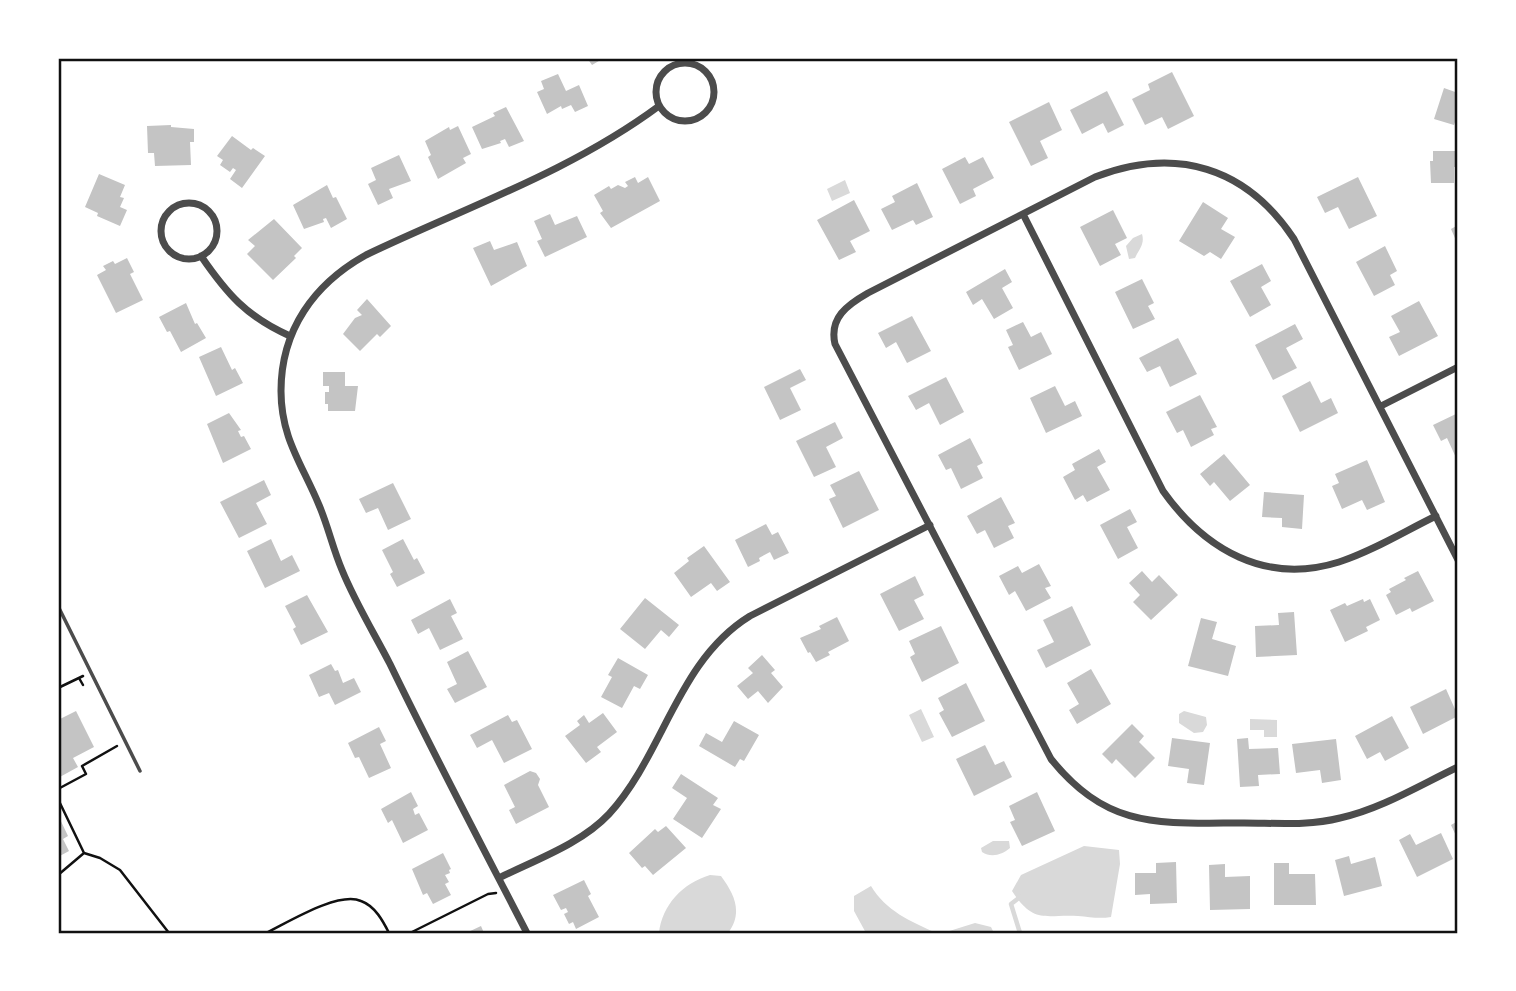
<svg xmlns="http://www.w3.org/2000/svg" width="1516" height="991" font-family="Rubik,sans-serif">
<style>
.water{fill:#d9d9d9}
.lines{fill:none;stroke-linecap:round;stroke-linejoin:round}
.stream{stroke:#d9d9d9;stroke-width:4.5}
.building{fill:#c4c4c4}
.path{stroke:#111;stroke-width:2.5}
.service{stroke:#4c4c4c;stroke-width:3.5}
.minor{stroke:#4c4c4c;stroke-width:7}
.neatline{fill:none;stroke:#111;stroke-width:2.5}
</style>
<rect width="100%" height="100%" fill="#fff"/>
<path class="water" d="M845,180L850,193L832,201L827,189Z
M1142,234C1145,244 1139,249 1135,258L1129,259L1126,246L1133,238Z
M921,709L934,737L922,742L909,715Z
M1184,711L1206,717L1207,725L1203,732L1194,733L1179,723V714Z
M1250,719L1277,720V737H1264V730H1250Z
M993,841H1009L1010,848C1002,855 991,858 982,852L981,848Z
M1084,846L1119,850L1120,864L1111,917C1099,919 1090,917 1078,916C1045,914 1034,925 1012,891L1021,875Z
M710,875L721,876C735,895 743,913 728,933H659C662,905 683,883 710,875Z
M871,886C886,911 910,921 936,933H866L854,911V896Z
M975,923L991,927L994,933H943Z"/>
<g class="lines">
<path class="stream" d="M1020,897L1011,904L1020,933"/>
</g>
<path class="building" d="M587,58H604L592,65Z
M1172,72L1194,116L1168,129L1162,117L1145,125L1132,99L1150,90L1148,84Z
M558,74L566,91L579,85L588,106L575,112L571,105L562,109L561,106L547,114L537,92L544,89L541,81Z
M1444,88L1458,93V113L1454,125L1434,119Z
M1107,91L1124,125L1108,133L1103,123L1082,134L1070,110Z
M1049,102L1062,130L1040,141L1048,158L1031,166L1009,122Z
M506,107L524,141L509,147L505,139L500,141L501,143L482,149L472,127L495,116L493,113Z
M171,125V127L194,129V142H190L191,165L155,166L154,153H148L147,126Z
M458,126L471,154L463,158L466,163L438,179L428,157L431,155L425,141L449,127L450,130Z
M232,136L251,150L253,148L265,156L242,188L230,179L236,170L233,168L230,172L220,165L223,160L217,156Z
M1433,151H1458V167H1454V183H1431L1430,161H1433Z
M399,155L411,181L389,189L393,198L378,205L368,184L376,180L371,168Z
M965,157L969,164L983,157L994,178L973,189L976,196L960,204L942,169Z
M99,174L125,185L120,197L124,198L120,207L127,210L120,226L97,216L98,213L85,207Z
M635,177L638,183L648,177L660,201L611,228L600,213L603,211L594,195L609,186L611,189L618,185L625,188L628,186L625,182Z
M1358,177L1377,216L1349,229L1338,207L1325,213L1317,197Z
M917,183L933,217L916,225L913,220L892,230L881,209L895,202L892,196Z
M327,185L333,198L336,197L347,219L331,228L326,218L323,219L324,222L304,229L293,205Z
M854,200L870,231L850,241L856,252L839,260L817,220Z
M1203,202L1228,218L1221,229L1235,237L1221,259L1210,252L1204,256L1179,241Z
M1113,210L1127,238L1115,244L1121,255L1100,266L1080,227Z
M550,214L555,225L577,216L587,237L545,257L537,241L542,239L534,221Z
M274,219L302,248L294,256L296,258L273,280L247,254L255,246L248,240Z
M1458,225V245L1451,229Z
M490,241L494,250L517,242L527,266L491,286L473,248Z
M1385,246L1397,271L1390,275L1395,285L1374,296L1356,262Z
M127,258L134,272L130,274L143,300L116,313L97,275L106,270L103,266L113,261L115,264Z
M1262,264L1271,281L1261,287L1271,305L1250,317L1230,281Z
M1005,269L1012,282L1002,288L1013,308L994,319L982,299L973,305L966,292Z
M1142,279L1154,303L1148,306L1155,319L1133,329L1115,292Z
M367,299L391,326L380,337L377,334L360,351L343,334L355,318L362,315L357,310Z
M1419,301L1438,336L1399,356L1389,337L1400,332L1391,316Z
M186,303L195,324L197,323L206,338L181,352L170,331L167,332L159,317Z
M912,316L931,351L907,363L896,342L886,348L878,333Z
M1023,322L1031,337L1041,332L1052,354L1019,370L1008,347L1013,345L1006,330Z
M1295,324L1303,339L1286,348L1297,368L1273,380L1255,345Z
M1178,338L1197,374L1170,387L1160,366L1147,372L1139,358Z
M221,347L232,370L235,368L243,383L216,396L199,357Z
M800,369L806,380L790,388L801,410L780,420L764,387Z
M323,372H345V386H358L355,411H328V404H325V392H329V386H323Z
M946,377L964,412L940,425L929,403L916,410L908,396Z
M1310,381L1321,403L1331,398L1338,413L1300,432L1282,396Z
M1055,386L1065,406L1075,401L1082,416L1046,433L1030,398Z
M1200,395L1217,427L1211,429L1214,435L1191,447L1183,430L1177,433L1166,412Z
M229,413L241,430L238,431L241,437L244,436L251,449L223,463L207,424Z
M1458,413V462L1447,438L1441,441L1433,425Z
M835,422L843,438L826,447L836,467L814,477L796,441Z
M970,438L983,463L977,466L983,478L961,489L951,468L946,470L938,455Z
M1099,449L1106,462L1097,467L1110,490L1087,502L1083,495L1075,500L1063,477L1075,470L1072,464Z
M1224,454L1250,485L1230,501L1214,482L1210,486L1200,474Z
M1367,460L1385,502L1367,510L1362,500L1342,509L1332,486L1339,483L1335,474Z
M859,471L879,510L843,528L829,499L836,496L830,485Z
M264,480L271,495L256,503L267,524L239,538L220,502Z
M393,483L411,519L388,530L378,508L366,513L359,499Z
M1264,492L1304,495L1302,529L1282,527V518L1262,517Z
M1001,497L1015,523L1008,526L1014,538L994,548L985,530L977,534L967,516Z
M1130,509L1137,522L1127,527L1138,548L1118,559L1100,525Z
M766,524L772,535L778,532L789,553L774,560L770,552L759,558L760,561L748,567L735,540Z
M271,539L281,561L292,555L300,571L265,588L247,551Z
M403,539L414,560L417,558L425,573L397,587L390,574L393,572L382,550Z
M704,546L730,582L717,591L711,583L691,597L674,573L689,561L687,558Z
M1039,564L1051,586L1045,588L1051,598L1026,611L1015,591L1009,595L999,576L1018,566L1022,573Z
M1142,571L1152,582L1159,575L1178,595L1151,620L1133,602L1140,595L1129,583Z
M1418,571L1434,601L1412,612L1410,608L1396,615L1386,595L1391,592L1389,589L1406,580L1404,578Z
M915,576L924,595L914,600L924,619L899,631L880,594Z
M307,595L328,632L301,645L293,629L296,627L285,606Z
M645,598L679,625L669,637L661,630L645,649L620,629Z
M450,599L457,613L451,616L463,639L440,650L429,628L418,634L411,620Z
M1363,599L1364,602L1370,599L1380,620L1366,627L1368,631L1345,642L1330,610L1345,603L1347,606Z
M1072,606L1091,645L1046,668L1037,650L1054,642L1043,620Z
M1294,612L1297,655L1256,657L1255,626L1279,625L1278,613Z
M837,617L849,641L828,652L830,655L816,662L810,652L808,653L800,638L821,629L819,626Z
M1201,618L1217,622L1212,639L1236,646L1228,676L1188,666Z
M941,626L959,663L922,682L910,657L915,654L909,641Z
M468,651L487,687L455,703L447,689L457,684L447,662Z
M762,655L775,670L771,673L783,687L768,703L758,691L748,699L737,686L753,673L748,668Z
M618,658L648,675L640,689L634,686L622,708L601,697L612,677L608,675Z
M331,664L335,671L338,670L343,683L354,678L361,692L335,705L329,693L319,697L309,675Z
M1091,669L1111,704L1077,724L1069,710L1079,704L1067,683Z
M966,683L985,721L952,737L939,713L944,710L938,698Z
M1446,689L1458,716L1423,734L1410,707Z
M76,711L94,747L73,758L78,767L58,778V720Z
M603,713L617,732L597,747L601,752L586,763L565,736L580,725L577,721L584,715L589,723Z
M508,715L512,722L517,720L532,749L504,763L492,740L477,748L470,735Z
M1392,716L1409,748L1385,761L1380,752L1367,759L1355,736Z
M734,721L759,735L744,761L740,759L735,767L699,746L706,733L722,742Z
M1132,724L1144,736L1139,742L1155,758L1135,778L1116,759L1112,764L1102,754Z
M379,727L386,741L380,744L391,768L369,778L359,757L355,758L348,743Z
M1172,738L1210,743L1204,785L1187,783L1189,769L1168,766Z
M1248,738L1249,749L1278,748L1280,774L1258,775L1259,786L1240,787L1237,739Z
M1336,739L1341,780L1322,783L1320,770L1296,773L1292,744Z
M985,745L995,765L1004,761L1012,777L974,796L956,759Z
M530,771L536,773L540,779L538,785L549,807L516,824L509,810L515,807L504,785Z
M681,774L718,798L713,805L721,809L702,838L673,819L687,798L672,788Z
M411,792L418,806L413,809L415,815L419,813L428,830L403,843L392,820L388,823L381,809Z
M1037,792L1055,831L1022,846L1010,822L1015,820L1009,806Z
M58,815L68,836L63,839L69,851L58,857Z
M1458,821V840L1451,825Z
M666,826L686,848L653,875L645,866L642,868L629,853L655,829L658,832Z
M1441,833L1453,859L1417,877L1399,840L1410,834L1416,845Z
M443,853L451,869L449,870L450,873L445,875L449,882L445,884L451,895L433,904L427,893L423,895L412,869Z
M1349,856L1351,864L1375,857L1382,886L1344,896L1335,860Z
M1176,862L1177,903L1150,904V894L1135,895V873H1156V863Z
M1274,863H1289V874H1315L1316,905H1274Z
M1225,864V877L1250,876V909L1210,910L1209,865Z
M584,880L591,894L588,896L599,917L576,929L573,922L569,924L564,914L568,912L566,908L561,910L553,895Z
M481,926L484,933H466Z"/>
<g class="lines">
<path class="path" d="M79,678L83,685
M58,688L83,676
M58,789L86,774L82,766L117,746
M58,799L84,853
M58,875L84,853L100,858L120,870L169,933
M266,933C287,923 338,891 361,901C375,906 383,921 389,933
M410,933L488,894L496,893"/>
<path class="service" d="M58,606L140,771"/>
<path class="minor" d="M656 92a29 29 0 1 1 58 0a29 29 0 1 1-58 0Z
M161 231a28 28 0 1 1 56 0a28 28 0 1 1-56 0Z
M1023,214L1163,491C1205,550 1266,585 1339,562C1373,551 1405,531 1436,516
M201,256C227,294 247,317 290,336
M1381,406L1458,367
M1458,560L1294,239C1246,167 1176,146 1095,177L868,293C847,305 829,318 835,344L1051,759C1108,830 1160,823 1244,823C1276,823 1309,826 1340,818C1381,809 1420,785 1458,767
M499,878C535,860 581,844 609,814C664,754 677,661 750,616L930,525
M527,933C481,844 434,755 390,664C374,633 355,602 342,570C333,549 328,526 319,505C302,464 281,438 281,391C281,330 314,284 366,255C464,208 570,172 659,106"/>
</g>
<rect width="1516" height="991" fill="none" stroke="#ffffff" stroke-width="119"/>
<rect x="60" y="60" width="1396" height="872" class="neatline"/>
</svg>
